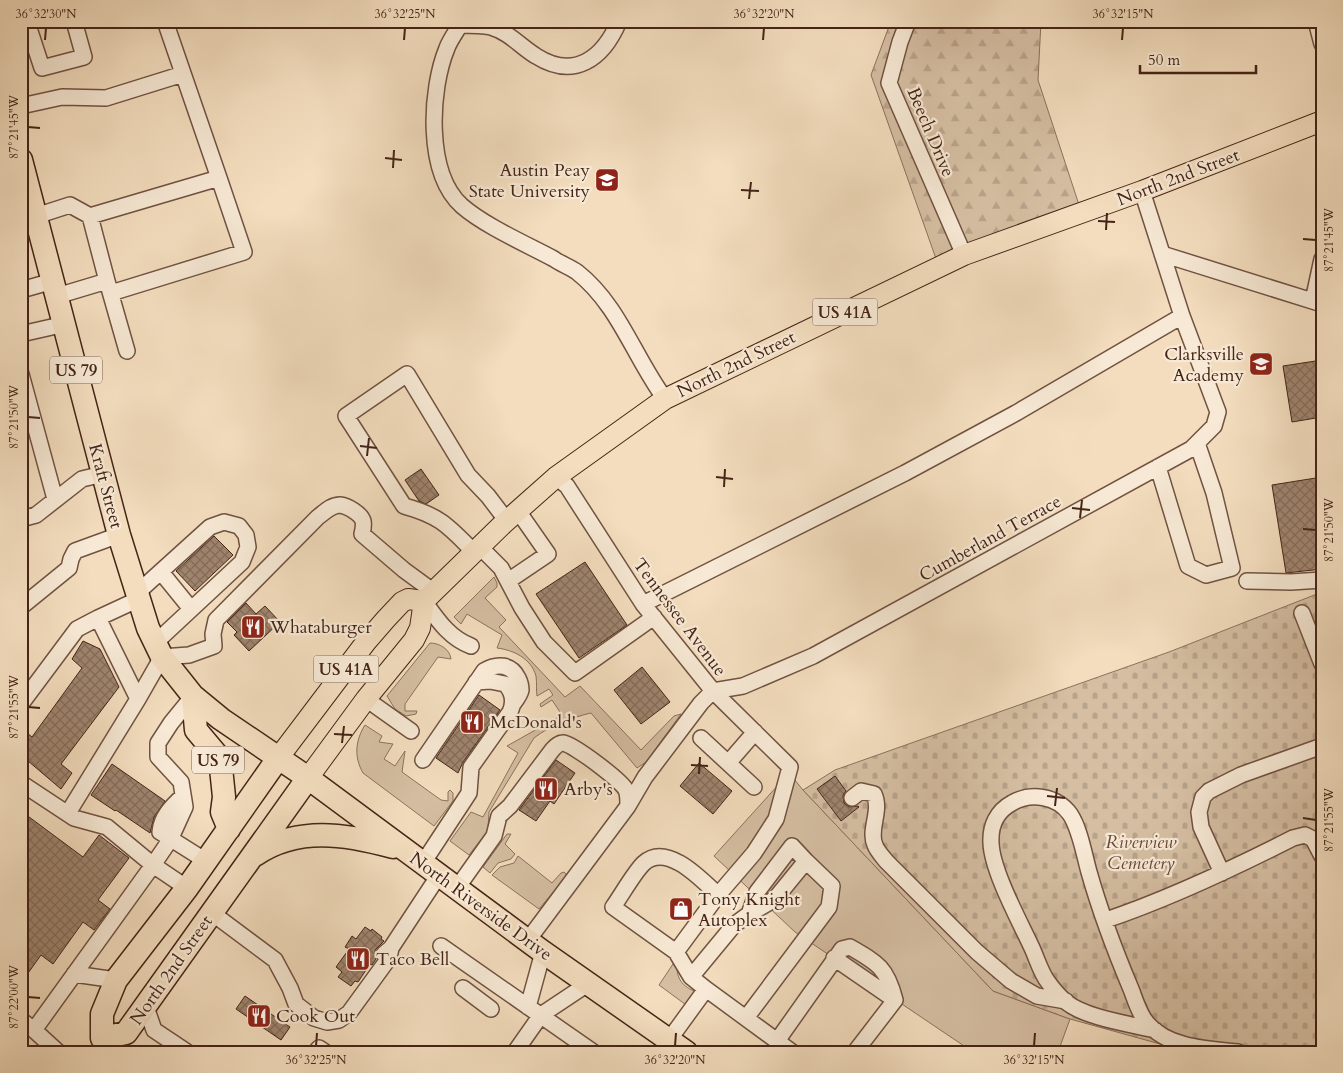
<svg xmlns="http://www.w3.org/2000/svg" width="1343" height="1073" font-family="Cardo,serif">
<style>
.green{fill:#d5bea2;stroke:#8d715c}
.forest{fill:url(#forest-firs);stroke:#8d715c}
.cemetery{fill:url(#cemetery-stones);stroke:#8d715c}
.building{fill:url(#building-cross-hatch);stroke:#452417}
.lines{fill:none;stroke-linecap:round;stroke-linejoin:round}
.minor-casing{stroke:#705241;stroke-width:18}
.major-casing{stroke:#452417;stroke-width:22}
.highway-casing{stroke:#452417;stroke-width:25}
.minor{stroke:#f7e9d5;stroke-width:15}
.major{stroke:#f3ddbe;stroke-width:20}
.highway{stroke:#f3ddbe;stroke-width:22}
.ticks{fill:none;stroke:#452417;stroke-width:2}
.labels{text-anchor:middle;stroke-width:4.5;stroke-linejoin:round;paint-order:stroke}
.shield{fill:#f7e9d5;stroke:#7a5f50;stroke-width:1}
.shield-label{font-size:16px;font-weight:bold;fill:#452417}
.street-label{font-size:18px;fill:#452417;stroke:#f7e9d5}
.poi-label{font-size:18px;fill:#452417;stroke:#f7e9d5;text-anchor:start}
.park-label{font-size:18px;font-style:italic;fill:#694a3a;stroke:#f7e9d5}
.neatline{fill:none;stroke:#452417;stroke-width:2}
.ticks-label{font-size:12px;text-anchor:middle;fill:#452417}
</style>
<defs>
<pattern id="forest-firs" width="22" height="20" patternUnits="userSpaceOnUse" patternTransform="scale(1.25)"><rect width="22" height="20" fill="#d5bea2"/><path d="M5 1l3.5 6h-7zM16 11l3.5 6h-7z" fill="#b8a38b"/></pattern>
<pattern id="cemetery-stones" width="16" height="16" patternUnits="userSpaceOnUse" patternTransform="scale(1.25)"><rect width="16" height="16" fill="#d5bea2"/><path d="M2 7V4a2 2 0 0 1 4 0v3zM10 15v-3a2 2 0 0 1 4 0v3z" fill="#b8a38b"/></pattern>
<pattern id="building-cross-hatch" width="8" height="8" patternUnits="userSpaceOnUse" patternTransform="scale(1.25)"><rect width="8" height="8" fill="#9f846e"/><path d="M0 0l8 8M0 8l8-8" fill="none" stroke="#836c59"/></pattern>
</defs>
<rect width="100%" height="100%" fill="#f3ddbe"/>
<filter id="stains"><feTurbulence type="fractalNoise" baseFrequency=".004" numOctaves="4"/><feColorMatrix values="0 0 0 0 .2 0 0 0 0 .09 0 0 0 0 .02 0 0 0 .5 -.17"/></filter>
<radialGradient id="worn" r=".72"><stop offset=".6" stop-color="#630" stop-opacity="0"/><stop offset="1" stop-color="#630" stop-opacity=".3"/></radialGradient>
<path class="green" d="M494,577L497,583V587L485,598L506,620L499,627L565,697L580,686L641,750L674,716L681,714L646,762L637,768L591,713C570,718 551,725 534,738L489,812L488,828L486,833L469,855L450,841L471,812L483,817L518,753L507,746L562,715L552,700L541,707L540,704L553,695L549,689L537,696C536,690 537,683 536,676C531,658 513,650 497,648L502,635L467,614L461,624L454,617Z
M430,643C439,643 450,649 451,659L438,657L405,704V711H417L416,714L406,716L395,709L387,696Z
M365,725L382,736L379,742L393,744L384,759L395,766L405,751L402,772L441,800L448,801V792L450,790L453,793V801L434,826L363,773C354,757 355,741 365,725Z
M789,773L803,790L993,991L1070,1019L1058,1052H973L795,932L714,856Z
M507,834H511L505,844L515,854L511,859L498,863L490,873L483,867Z
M518,856L552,883L561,873L564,872L566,874V877L539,909L492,875L500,867L514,863Z
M675,961L677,963C676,978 682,987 697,992V1013L659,985Z"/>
<path class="forest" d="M891,21H1041L1038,80L1084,220L940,270L871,75Z"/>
<path class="cemetery" d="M1322,592V1051L1189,1052L1070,1019L993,991L803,790L835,770L1169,652Z"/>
<path class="building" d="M1322,360V417L1292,422L1283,366Z
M421,469L439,495L426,504L419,501L405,480Z
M1322,477V569L1286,573L1272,485Z
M214,536L233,555L195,591L176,571Z
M585,562L627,625L579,658L536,594Z
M246,603L256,614L265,606L280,622L249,651L234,635L237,632L227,622Z
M83,641L100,649L119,687L61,764L72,773L61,789L21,755V728L32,737L82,668L72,659Z
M642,667L670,702L641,724L614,690Z
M479,695L500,710L463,762L458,773L436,758Z
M556,760L575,773L554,804L550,801L536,821L519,810Z
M699,763L732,791L713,814L680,786Z
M112,764L165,801L154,817L150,833L116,810L115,811L91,795Z
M835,776L846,791L843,795L844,803L849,807L858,806L859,807L841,821L817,789Z
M21,811L83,857L99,835L129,858L98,900L110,909L94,930L83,922L53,964L41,955L21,983Z
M365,927L371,931L372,929L382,937L381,939L384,941L375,950L376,959L372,965L370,964L358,982L355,981L351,986L338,977L342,972L336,967L349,949L345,947L352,936L356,939Z
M245,996L290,1027L281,1040L236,1009Z"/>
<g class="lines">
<defs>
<path id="minor" d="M619,21C603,59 574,80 536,56C521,47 509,32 491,27C481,25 470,25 460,25C456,32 450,40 447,48C430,89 425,173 462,206C485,226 526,244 554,259C561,264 570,267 577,272C619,305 634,357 665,399
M908,21L900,42L889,83L964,255
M1316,21L1322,44
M27,22L42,68L84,57L74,21
M21,106L62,97L106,98L183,74
M36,216L70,205L90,216L107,281
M90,216L219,178L165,21
M1162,254L1322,304
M21,290L53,281
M111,293L244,252L219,178
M57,296L107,281L127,351
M1313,301L1322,259
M21,334L65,324
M21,374L55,499
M1158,467L1188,566L1206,575L1232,568L1214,493L1197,443
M556,477L567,486L643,604L713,691L790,767L776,819L754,853L718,895
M21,519L36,515L82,479L103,474
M480,547L501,568L522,608L544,642L575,673L654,617
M474,552C449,527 441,516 404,506L346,416L407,374L468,475L488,496L507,521
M161,572L191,609
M508,581L548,554L518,511
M1247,581L1291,582L1322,580
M137,593L210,527L224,522L239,526L246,535L248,547L242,562L155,643
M424,601C437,619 449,638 471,646
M643,604L905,473L1016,413L1182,316
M21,607L69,568L71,559L75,551L119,535
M1302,613L1322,664
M98,618L138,699L162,657L189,655L214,646L213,634L216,620L318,517C325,512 331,505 340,505C348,506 361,514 363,521C364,525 363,530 362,534L404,570L434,592
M366,699L411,731
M21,704L77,629L98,618L139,599
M701,738L754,787
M423,760L484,671C497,663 511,664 518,678C520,682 521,686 521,690C520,695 516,700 513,704
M729,762L755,732
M21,783L74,818L107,827L153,865L187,888
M183,796C172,806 161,817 160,832L206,861
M852,798L861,791L874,794C882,811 868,830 875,845C877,851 883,857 887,862L977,952L1011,981L1037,996L1066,1001
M68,813L138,699
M423,863L469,793L471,767L510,712C515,701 513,692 505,684L490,681L476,682
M1222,873L1201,827L1199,812L1203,797L1209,791L1241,775L1322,746
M457,888L494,836L499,816L510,806L553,749C556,746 559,743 563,743C573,744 622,781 626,790C628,794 628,801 628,806
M212,913L275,960L290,988L296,1004L314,1018L327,1022L339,1020L349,1013L389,958L391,948
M749,914L757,892L792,846L806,861
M1106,920C1171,898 1232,869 1293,838L1305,835L1313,839L1322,856
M528,940L628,806L645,777L701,703L713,691L743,686L813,656L1191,449L1214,426L1218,412L1182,316L1142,191
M441,946L593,1052
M676,952L718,895C702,880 667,842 644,863C635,871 621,896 613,907L676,952L691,977
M384,954L391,948L439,875
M834,958L895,1000
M74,974L116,980
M463,988L491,1009
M706,989L691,977L734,925L749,914L775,899L806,861L832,886L829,907L746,1018
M146,1007L154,1030L187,1052
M528,1007L543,952
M21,1020L34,1030
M1155,1030C1130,1024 1086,1018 1066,1002C1060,997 1053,989 1048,982C1041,973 1037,959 1032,948C1020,922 992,871 991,843C990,826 997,811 1012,803C1031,792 1057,796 1070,814C1080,829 1084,854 1089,872C1100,911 1115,951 1131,989C1135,999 1139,1014 1147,1023C1168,1048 1208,1049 1238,1052
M669,1040L706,989L792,1052
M777,1041L842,949L850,947C878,963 887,968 895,1000
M58,1052L34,1030L153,865L170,840L185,807L181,782L158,757V743L171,723L193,696
M316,1052L319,1048L325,1052
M515,1052L541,1015L589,983
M855,1052L895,1000"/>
<path id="major" d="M279,757L366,642L386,619L402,602L408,599L424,601
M308,778L366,699L414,640L420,628L424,601L503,524L556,477L665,399L964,255L1142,191L1322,121"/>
<path id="highway" d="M21,160L119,535L148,628L162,657L193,696L221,719L308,778L543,952L686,1052
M193,696L196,730L217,755L221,768L224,797L222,812L229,829
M255,855C297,826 346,834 393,847
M102,1038L126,1033L308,778
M102,1038V1014L116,980L187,888L279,757"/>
</defs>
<use href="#minor" class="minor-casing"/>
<use href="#major" class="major-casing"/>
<use href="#highway" class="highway-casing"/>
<use href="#minor" class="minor"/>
<use href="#major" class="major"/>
<use href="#highway" class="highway"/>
</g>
<path class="ticks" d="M45,40L46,28M404,40L405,28M763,40L764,28M1122,40L1123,28M28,127L40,128M385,158L402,160M393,168L394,150M741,190L759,191M749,199L751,182M1098,221L1115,222M1106,230L1107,213M1303,239L1316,240M28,417L40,418M360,446L377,448M367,456L369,438M716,477L733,479M724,487L725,469M1072,508L1090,510M1080,518L1082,500M1303,529L1316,530M28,707L40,708M334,734L352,735M342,743L344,726M691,765L708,766M699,774L700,757M1047,796L1065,798M1055,806L1057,788M1303,818L1316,820M28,997L40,998M316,1046L317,1033M675,1046L676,1033M1034,1046L1035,1033"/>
<defs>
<symbol id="university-square" viewBox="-11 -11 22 22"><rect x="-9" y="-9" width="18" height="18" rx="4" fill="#8f2418" stroke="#f7e9d5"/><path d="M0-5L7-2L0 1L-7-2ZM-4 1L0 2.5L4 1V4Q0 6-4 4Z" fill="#fff"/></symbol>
<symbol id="school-square" viewBox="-11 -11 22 22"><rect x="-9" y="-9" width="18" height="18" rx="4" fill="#8f2418" stroke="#f7e9d5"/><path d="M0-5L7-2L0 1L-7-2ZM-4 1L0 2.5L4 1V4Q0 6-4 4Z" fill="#fff"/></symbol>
<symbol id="restaurant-square" viewBox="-11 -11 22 22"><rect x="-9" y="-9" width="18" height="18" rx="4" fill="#8f2418" stroke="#f7e9d5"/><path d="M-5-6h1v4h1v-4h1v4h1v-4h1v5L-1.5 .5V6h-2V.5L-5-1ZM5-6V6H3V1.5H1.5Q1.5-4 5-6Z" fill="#fff"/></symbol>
<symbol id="shop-square" viewBox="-11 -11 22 22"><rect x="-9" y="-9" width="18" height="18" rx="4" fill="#8f2418" stroke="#f7e9d5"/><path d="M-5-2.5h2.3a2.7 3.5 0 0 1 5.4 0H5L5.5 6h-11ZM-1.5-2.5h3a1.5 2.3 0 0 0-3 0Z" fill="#fff"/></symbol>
</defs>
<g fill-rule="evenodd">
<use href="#university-square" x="593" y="166" width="28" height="28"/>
<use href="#school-square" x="1247" y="350" width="28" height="28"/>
<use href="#restaurant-square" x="239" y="613" width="28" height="28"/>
<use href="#restaurant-square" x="458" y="708" width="28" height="28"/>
<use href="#restaurant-square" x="532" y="775" width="28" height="28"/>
<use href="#shop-square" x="667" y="895" width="28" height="28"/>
<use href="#restaurant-square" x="344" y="945" width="28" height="28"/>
<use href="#restaurant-square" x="245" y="1002" width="28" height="28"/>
</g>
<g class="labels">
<g class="shield">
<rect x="812.5" y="298.5" width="65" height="27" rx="4"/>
<rect x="50" y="356.5" width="52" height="27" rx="4"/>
<rect x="313.5" y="655.5" width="65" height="27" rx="4"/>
<rect x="192" y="746.5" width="52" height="27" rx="4"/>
</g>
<g class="shield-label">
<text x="845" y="318">US 41A</text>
<text x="76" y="376">US 79</text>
<text x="346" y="675">US 41A</text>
<text x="218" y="766">US 79</text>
</g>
<g class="street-label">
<text transform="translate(931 132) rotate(67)" y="6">Beech Drive</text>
<text transform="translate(1178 177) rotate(-21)" y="6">North 2nd Street</text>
<text transform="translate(736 364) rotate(-26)" y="6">North 2nd Street</text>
<text transform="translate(106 486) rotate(75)" y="6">Kraft Street</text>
<text transform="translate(990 538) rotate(-29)" y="6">Cumberland Terrace</text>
<text transform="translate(680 617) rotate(53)" y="6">Tennessee Avenue</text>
<text transform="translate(481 906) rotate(36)" y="6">North Riverside Drive</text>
<text transform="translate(171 970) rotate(-55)" y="6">North 2nd Street</text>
</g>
<g class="poi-label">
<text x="590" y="176" text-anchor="end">Austin Peay<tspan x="590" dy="21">State University</tspan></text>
<text x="1244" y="360" text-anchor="end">Clarksville<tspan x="1244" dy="21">Academy</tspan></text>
<text x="270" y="633">Whataburger</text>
<text x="490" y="728">McDonald's</text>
<text x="564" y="795">Arby's</text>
<text x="698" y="905">Tony Knight<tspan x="698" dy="21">Autoplex</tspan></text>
<text x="376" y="965">Taco Bell</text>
<text x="276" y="1022">Cook Out</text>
</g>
<g class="park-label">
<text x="1141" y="848">Riverview<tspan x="1141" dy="21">Cemetery</tspan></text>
</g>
</g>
<rect width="1343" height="1073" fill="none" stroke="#f3ddbe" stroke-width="55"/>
<path d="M1140 65v8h116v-8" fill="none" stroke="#452417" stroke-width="2.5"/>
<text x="1148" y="65" font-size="15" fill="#452417" stroke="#f7e9d5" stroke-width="4" paint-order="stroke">50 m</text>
<rect x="28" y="28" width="1288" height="1018" class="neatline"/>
<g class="ticks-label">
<text x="46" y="18">36°32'30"N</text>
<text x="405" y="18">36°32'25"N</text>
<text x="764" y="18">36°32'20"N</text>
<text x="1123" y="18">36°32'15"N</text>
<text transform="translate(14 127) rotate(-90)" y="4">87°21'45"W</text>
<text transform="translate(1329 240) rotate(-90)" y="4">87°21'45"W</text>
<text transform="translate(14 417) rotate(-90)" y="4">87°21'50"W</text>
<text transform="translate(1329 530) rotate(-90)" y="4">87°21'50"W</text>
<text transform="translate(14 707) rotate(-90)" y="4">87°21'55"W</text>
<text transform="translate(1329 820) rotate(-90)" y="4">87°21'55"W</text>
<text transform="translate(14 997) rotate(-90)" y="4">87°22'00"W</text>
<text x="316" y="1064">36°32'25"N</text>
<text x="675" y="1064">36°32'20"N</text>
<text x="1034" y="1064">36°32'15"N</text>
</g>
<rect width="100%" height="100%" filter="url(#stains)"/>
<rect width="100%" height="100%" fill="url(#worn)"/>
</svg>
